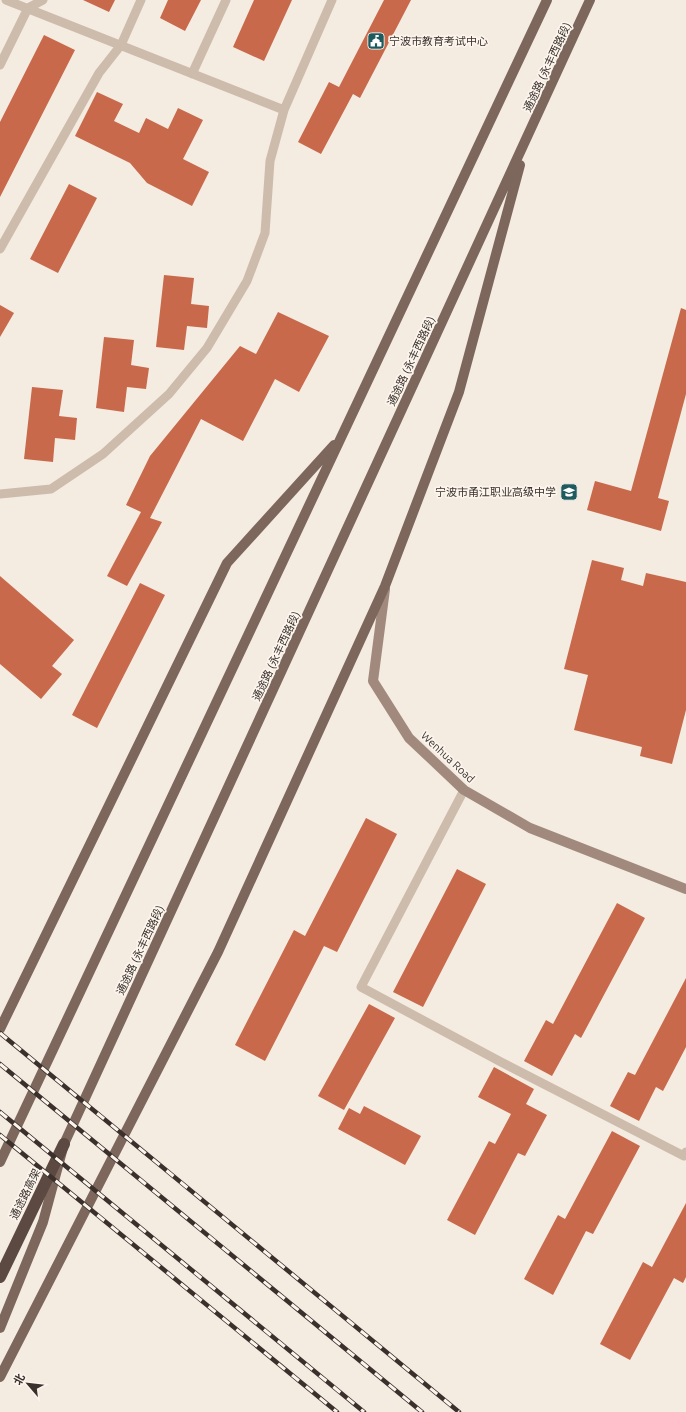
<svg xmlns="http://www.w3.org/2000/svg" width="686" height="1412" font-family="Ubuntu,'Noto Sans SC',sans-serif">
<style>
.building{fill:#c8694b}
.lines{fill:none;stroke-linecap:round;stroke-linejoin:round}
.lane{stroke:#cdbbac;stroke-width:9}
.secondary{stroke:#a18a7d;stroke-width:10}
.primary{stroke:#7d675c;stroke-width:10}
.highway{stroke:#5c4a42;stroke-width:12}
.rail-casing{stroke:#3b302b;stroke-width:4.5}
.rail{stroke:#fbf5ee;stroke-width:3;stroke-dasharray:9;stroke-linecap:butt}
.labels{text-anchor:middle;stroke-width:3.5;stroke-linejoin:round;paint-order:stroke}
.poi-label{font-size:11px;fill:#3b302b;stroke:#fbf5ee;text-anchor:start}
.street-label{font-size:11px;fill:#3b302b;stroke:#fbf5ee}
</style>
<rect width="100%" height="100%" fill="#f4ebe1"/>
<path class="building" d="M83,0H115L109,12Z
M168,0H201L185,31L160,18Z
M254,0H292L264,61L233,47Z
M384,0H411L360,98L353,94L321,154L298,142L329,82L339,87Z
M44,35L75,50L0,197V122Z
M97,92L123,104L114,121L139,133L146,118L168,129L178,108L203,120L183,159L209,172L192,206L147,183L130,163L75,136Z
M69,184L97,198L58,273L30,259Z
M164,275L194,278L191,304L209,306L207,328L187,326L184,350L156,347Z
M0,305L14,313L0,337Z
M681,308L686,310V394L658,498L669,501L661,531L587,510L595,481L631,491Z
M278,312L329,336L299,392L275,379L243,441L201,419L150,518L162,522L127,586L107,576L141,512L126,505L150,456L240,346L256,354Z
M104,337L134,340L131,365L149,368L146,389L127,387L124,412L96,408Z
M32,387L63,390L59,416L77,418L75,440L55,438L53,462L24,459Z
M592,560L624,568L621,580L643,586L646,573L686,582V710L672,764L640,756L642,747L574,730L588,675L564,669Z
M0,576L74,640L52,666L62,674L41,699L0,664Z
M140,583L165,595L97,728L72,715Z
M366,818L397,834L337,952L324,946L265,1061L235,1045L294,930L305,936Z
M457,869L486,884L423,1007L393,992Z
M617,903L645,918L581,1038L575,1034L552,1076L524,1061L546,1020L553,1024Z
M686,978V1047L663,1091L656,1087L639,1121L610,1106L628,1072L635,1075Z
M369,1004L395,1018L344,1110L318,1096Z
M494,1067L534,1089L526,1104L547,1115L525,1156L518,1153L475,1235L447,1220L489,1141L495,1144L511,1114L478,1097Z
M364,1106L421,1136L405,1165L338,1129L349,1108L360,1114Z
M612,1131L640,1146L593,1234L586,1231L553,1295L524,1279L558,1215L565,1219Z
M686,1203V1277L683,1283L674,1278L630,1360L600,1344L643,1262L652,1267Z"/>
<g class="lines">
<path class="lane" d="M6,0L284,110
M0,65L28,8L43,0
M192,74L226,0
M0,249L99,73L121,45L141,0
M0,494L51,489L103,454L169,394L207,348L247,281L265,233L270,161L284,110L332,0
M464,790L361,987L501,1062L684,1156L686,1152"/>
<path class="secondary" d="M385,589L373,681L409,738L464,790L530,828L686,889"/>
<path class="primary" d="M0,1029L227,563L334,445
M0,1162L547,0
M0,1328L43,1222L64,1144L590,0
M0,1377L218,952L385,586L459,392L520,165"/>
<path class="highway" d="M0,1277L64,1144"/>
<defs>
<path id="rail" d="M0,1033L459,1412
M0,1064L422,1412
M0,1112L364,1412
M0,1135L337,1412"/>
</defs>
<use href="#rail" class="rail-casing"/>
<use href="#rail" class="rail"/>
</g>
<defs>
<symbol id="civic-square" viewBox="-11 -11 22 22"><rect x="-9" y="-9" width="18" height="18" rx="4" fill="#1f5a5e" stroke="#fbf5ee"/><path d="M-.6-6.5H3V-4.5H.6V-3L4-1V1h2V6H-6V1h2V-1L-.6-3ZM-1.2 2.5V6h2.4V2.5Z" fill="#fff"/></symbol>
<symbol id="school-square" viewBox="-11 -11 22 22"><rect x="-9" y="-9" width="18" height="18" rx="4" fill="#1f5a5e" stroke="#fbf5ee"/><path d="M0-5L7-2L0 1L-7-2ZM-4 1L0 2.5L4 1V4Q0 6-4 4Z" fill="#fff"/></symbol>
</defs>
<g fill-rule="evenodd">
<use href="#civic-square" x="366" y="31" width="20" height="20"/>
<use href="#school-square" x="559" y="482" width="20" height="20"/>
</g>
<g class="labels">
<g class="poi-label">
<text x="389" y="45">宁波市教育考试中心</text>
<text x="556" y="496" text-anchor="end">宁波市甬江职业高级中学</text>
</g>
<g class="street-label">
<text transform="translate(547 67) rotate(-65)" y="4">通途路 (永丰西路段)</text>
<text transform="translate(411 361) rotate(-65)" y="4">通途路 (永丰西路段)</text>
<text transform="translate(276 656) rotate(-65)" y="4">通途路 (永丰西路段)</text>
<text transform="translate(448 757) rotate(43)" y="4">Wenhua Road</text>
<text transform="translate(140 950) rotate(-65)" y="4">通途路 (永丰西路段)</text>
<text transform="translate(25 1194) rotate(-64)" y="4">通途路高架</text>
</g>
</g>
<g transform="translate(28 1384) rotate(298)" stroke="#fbf5ee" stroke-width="3" paint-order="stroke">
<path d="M0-3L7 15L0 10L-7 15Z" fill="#3b302b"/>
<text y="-6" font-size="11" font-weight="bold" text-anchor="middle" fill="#3b302b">北</text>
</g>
</svg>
